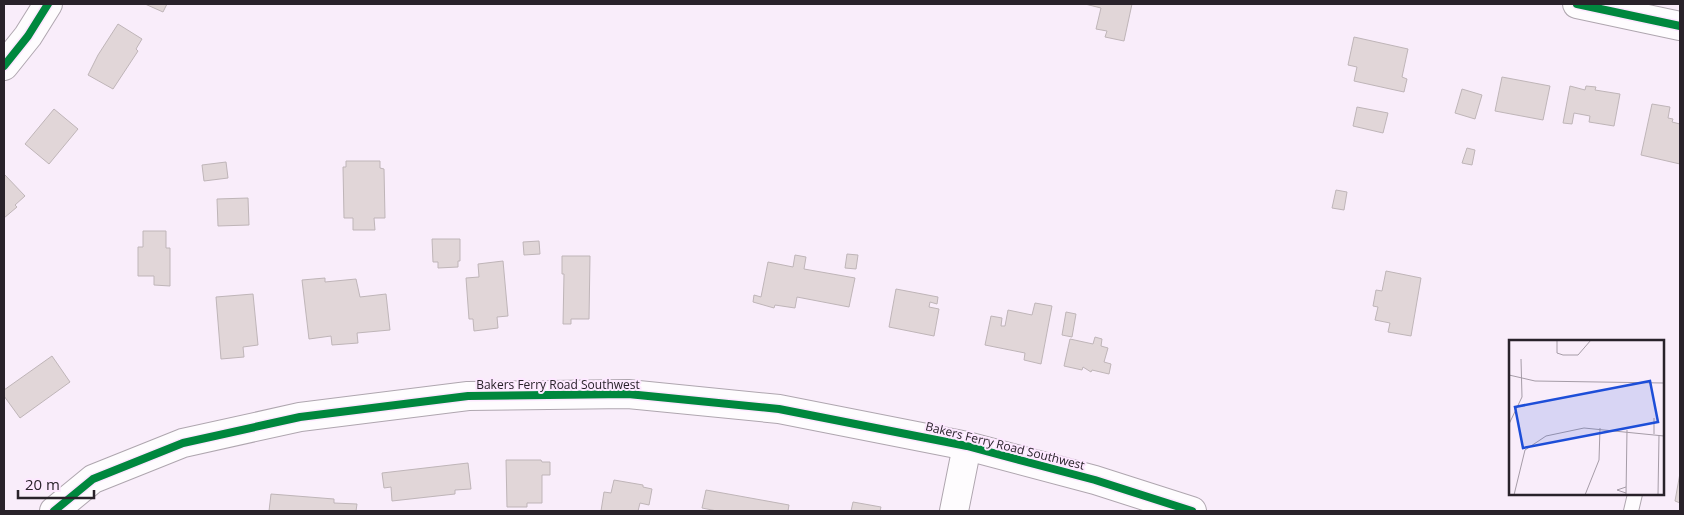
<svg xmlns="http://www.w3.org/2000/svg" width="1684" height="515" font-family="'Open Sans',sans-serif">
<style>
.building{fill:#e1d6d8;stroke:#bfb5b8}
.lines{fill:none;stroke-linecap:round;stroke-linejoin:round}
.lane-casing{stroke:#afa6af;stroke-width:16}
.street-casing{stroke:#afa6af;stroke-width:30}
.secondary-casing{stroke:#afa6af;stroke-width:30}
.lane{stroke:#fefcfe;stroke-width:14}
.street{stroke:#fefcfe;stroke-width:28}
.secondary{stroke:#fefcfe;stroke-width:28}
.cycleway-casing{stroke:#fde8ff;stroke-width:11}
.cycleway{stroke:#00873e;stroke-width:8}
.labels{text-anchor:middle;stroke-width:4;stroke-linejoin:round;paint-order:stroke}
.street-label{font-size:12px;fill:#29222a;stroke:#fde8ff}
.inset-road{fill:none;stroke:#a69ca7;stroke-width:1}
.view{fill:#1d4ed8;fill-opacity:0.15;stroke:#1d4ed8;stroke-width:2.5}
.inset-edge{fill:none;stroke:#29222a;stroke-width:2.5}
</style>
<rect width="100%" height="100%" fill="#f9edfa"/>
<path class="building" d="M145,4H167L163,12Z
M1085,4H1132L1124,41L1105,37L1107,31L1096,29L1101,8Z
M118,24L142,39L136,49L138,51L113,89L88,75L98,55Z
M1354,37L1408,49L1402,77L1407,79L1404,92L1354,81L1357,67L1348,65Z
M1502,77L1550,86L1543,120L1495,111Z
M1570,86L1585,90L1586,86L1596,87L1595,90L1620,94L1614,126L1589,122L1590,116L1574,113L1572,124L1563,123Z
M1462,89L1482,95L1475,119L1455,113Z
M1652,104L1670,107L1668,118L1673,119L1672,122L1680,124V164L1641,155Z
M1357,107L1388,113L1383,133L1353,126Z
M54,109L78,129L49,164L25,144Z
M1467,148L1475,150L1472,165L1462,163Z
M346,161H380V168L384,169L385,218H374L375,230H353V218H344L343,167H346Z
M226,162L228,178L204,181L202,165Z
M5,175L25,196L15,205L17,207L4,218V176Z
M1336,190L1347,192L1344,210L1332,208Z
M248,198L249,225L218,226L217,199Z
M143,231H166V248H170V286L154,285V276H138V247H143Z
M432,239H460V261H458V267L438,268V262H433Z
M539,241L540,254L524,255L523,242Z
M847,254L858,255L856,269L845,268Z
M795,255L806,257L804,269L855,278L849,307L797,297L795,308L775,305L774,308L753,302L754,295L761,297L768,262L793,267Z
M562,256H590L589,319H571V324H563L564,274H562Z
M503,261L508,316L497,317L498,328L474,331L473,319H469L466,278L479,277L478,264Z
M1386,271L1421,278L1411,336L1388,332L1390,323L1375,320L1378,307L1373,306L1376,290L1382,291Z
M325,278V282L356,279L360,297L386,294L390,330L357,333L358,343L332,345L331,336L309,339L302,280Z
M896,289L938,297L937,304L930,302L929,307L939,309L934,336L889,327Z
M253,294L258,345L243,347L244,357L221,359L216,297Z
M1035,303L1052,306L1041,364L1024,360L1025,353L985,345L991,316L1002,318L1001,326H1005L1008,310L1032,315Z
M1066,312L1076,314L1072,337L1062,335Z
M1095,337L1102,339L1101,346L1108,348L1104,362L1111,364L1109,374L1092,370L1091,372L1083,367L1082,370L1064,366L1070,339L1093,344Z
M52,356L70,382L20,418L4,396V390Z
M506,460H541L542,462H550V475H542V503H527V507H507Z
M468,463L471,489L455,490V494L392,501L391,487L384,488L382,473Z
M1680,473V503L1675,501Z
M614,480L643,485V487L652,489L649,505L640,503L638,511H601L604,492L611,493Z
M706,490L789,505L788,511H717L702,508Z
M271,494L334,499V503L357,504L356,511H269Z
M853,502L881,507L880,511H851Z"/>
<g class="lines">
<defs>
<path id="lane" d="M1631,511L1635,494"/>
<path id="street" d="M1577,4L1680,26
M4,66L28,36L48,4
M954,511L967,446"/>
<path id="secondary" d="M54,511L93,479L183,443L300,417L468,396L628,394L779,409L967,446L1095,480L1192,511"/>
</defs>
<use href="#lane" class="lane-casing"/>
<use href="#street" class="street-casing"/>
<use href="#secondary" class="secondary-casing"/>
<use href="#lane" class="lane"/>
<use href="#street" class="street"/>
<use href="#secondary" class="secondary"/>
<defs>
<path id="cycleway" d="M1577,4L1680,26
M4,66L28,36L48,4
M54,511L93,479L183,443L300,417L468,396L628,394L779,409L967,446L1095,480L1192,511"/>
</defs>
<use href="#cycleway" class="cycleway-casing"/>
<use href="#cycleway" class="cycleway"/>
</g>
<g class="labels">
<g class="street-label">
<text x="558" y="389">Bakers Ferry Road Southwest</text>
<text transform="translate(1005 446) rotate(14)" y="4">Bakers Ferry Road Southwest</text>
</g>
</g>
<g transform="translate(1509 340)">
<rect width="155" height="155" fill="#f9edfa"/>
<path class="inset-road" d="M48,0V13L54,15H69L82,0M0,35L26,41L155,43M145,78V94M0,84L13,57L12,19M117,153L108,150L117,147M5,155L16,110L37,96L75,88L155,96M76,155L90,120L91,88M117,155L118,90M149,155L150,95"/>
<path class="view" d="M141,41L149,82L14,108L6,67Z"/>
<rect width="155" height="155" class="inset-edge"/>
</g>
<rect width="1684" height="515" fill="none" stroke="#29222a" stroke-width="10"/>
<path d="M18 490v8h76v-8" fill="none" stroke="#29222a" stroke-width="2.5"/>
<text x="25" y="490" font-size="15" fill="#29222a" stroke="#fde8ff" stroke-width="4" paint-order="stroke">20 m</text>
</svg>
